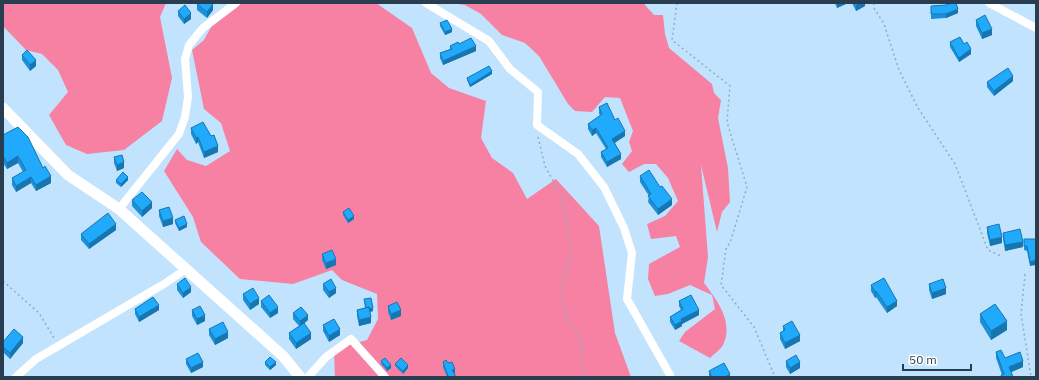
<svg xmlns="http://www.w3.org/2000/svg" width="1039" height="380" font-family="'IBM Plex Sans',sans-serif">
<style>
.green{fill:#f681a2}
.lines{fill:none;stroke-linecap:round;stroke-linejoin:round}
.path{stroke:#8facc4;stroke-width:1.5;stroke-dasharray:2 3;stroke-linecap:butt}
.street{stroke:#fff;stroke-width:8}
.secondary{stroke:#fff;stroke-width:11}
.wall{fill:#1c91d9}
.shaded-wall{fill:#1776b0}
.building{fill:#21a9fc;stroke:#1776b0}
</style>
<rect width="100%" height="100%" fill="#c2e3fe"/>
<path class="green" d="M3,3H166L160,17L172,78L162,121L124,150L87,154L66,145L49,115L68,92L58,70L42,54L26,50L3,26Z
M242,3H376L412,28L431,73L449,88L486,101L481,138L492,158L513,173L527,199L556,179L599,226L615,333L631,377H335L334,353L345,346L367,340L378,319L377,294L342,280L332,270L293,284L240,279L201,242L193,217L164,171L177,149L187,160L206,166L230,151L221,123L204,109L192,50L204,40L216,18Z
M452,3H645V5L654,15H663L665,34L669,48L712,84L714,93L721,100L718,118L728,168L730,202L722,212L717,232L701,165L708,257L704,283C717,300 734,322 723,345C721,349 714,354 710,358L679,341L685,332L715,309L712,295L690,285L668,294L655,296L648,279L649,264L680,247L676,236L651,239L647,224L665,216L678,201L668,178L656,164H644L629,172L622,164L632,151L629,142L633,131L620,98L605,97L592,112L575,111L568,104L539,56L525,43L502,35L481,14L465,5Z"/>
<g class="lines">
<path class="path" d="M677,3L672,40L730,86L727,122L747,187L731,240L726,249L721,285L754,327L775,377
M874,3V8L884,24L899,70L918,108L955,164L988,250L1001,256
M538,137L545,166L562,197L571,245L562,289L565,315L581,339L584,377
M1025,274L1021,314L1031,377
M3,281L39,313L54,338"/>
<path class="street" d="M426,3L489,41L510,69L538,92L537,125L578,154L604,187L624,228L632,253L627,299L670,375
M989,3L1036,28
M119,209L179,134L185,117L188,97L185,59L189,45L203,28L236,3
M16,377L36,359L164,284L186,269
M308,377L326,357L351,339L385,377"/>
<path class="secondary" d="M3,108L68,175L119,209L283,356L300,377"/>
</g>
<path class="wall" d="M835,3H848L837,8Z
M852,3H865V6L856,11Z
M197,4L213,10L207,18L197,10Z
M931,6L958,13L946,18L931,19Z
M178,11L191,19L184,24L178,16Z
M976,20L992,35L982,39L976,26Z
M440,23L452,32L445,35L440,26Z
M950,42L964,44L971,54L959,62L950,47Z
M459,44L476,51L443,65L440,58V53L450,49V46Z
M22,55L36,66L30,71L22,60Z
M492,74L470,87L467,80V78Z
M1013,81L994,96L987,87V82Z
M599,107L615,120L625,136L615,143L621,159L607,167L601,157V152L606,149L596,133L592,136L588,129V124L600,116L599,113Z
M191,128L218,152L204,158L198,142L196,144L191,134Z
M3,135L43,168L51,183L36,191L31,183L16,192L12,185V178L23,172L18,163L7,169L3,163Z
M114,157L124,168L117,171L114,163Z
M640,176L672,205L658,215L648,202L649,196L640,182Z
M116,180H128L121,187L116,183Z
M132,200L152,208L142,217L132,206Z
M159,210L173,224L163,227L159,216Z
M343,212L354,219L348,223L343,215Z
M175,220L187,227L179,231L175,223Z
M987,227L1002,243L990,246L987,233Z
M116,230L89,249L81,240V234Z
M1003,233L1023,247L1005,251L1003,239Z
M1024,239H1036L1030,266L1027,251L1024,250Z
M322,254L336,265L326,269L322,260Z
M177,284L191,292L183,298L177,290Z
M323,284L336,293L329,298L323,290Z
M929,284L946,294L932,299L929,290Z
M871,285L897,306L887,313L876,297L875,298L871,291Z
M243,294L259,304L250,310L243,300Z
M364,299L373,311L370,312L371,323L359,326L357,316V310L365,308Z
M261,301L278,313L270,318L261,307Z
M679,301L699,315L682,324V326L675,330L670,322V317L681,310L679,306Z
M388,306L401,316L391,320L388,312Z
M135,309L159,310L139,322L135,314Z
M192,310L205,321L197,325L192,316Z
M293,313L308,320L304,323L311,339L296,349L289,339V333L299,326L293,319Z
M980,314L1007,330L991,340L980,322Z
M323,325L340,335L329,342L323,331Z
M783,326L800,341L785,349L780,339V333L783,331Z
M209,329L228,338L215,345L209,335Z
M3,342L23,343L10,359L3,352Z
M996,352L1005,358L1023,367L1011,372L1013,377H1001V375H1002L996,358Z
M186,359L203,367L191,373L186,364Z
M381,361L391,368L387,371L381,364Z
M786,361L800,368L790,374L786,367Z
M265,362L276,365L270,370L265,365Z
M443,362L455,373L447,377L443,367Z
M395,364L408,368L403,374L395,366Z
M709,371L730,377H709Z"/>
<path class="shaded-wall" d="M837,3H848L837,8Z
M860,3H865V6L856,11V5Z
M213,4V10L207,18V12Z
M958,9V13L946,18V14Z
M191,13V19L184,24V19Z
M452,29V32L445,35V32Z
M992,29V35L982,39V33Z
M476,46V51L443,65V61Z
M4,48V54H3V49Z
M971,49V54L959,62V58Z
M36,60V66L30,71V65Z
M492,71V74L470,87V85Z
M1013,76V81L994,96V91Z
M596,128V133L592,136V130Z
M625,131V136L612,144V139Z
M198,137V142L196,144V138Z
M218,146V152L204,158V152Z
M621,154V159L607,167V162Z
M18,156V163L7,169V163Z
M124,162V168L117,171V165Z
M51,176V183L36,191V185Z
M31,177V183L16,192V186Z
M128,177V180L121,187V184Z
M672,199V205L658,215V209Z
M152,202V208L142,217V211Z
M354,216V219L348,223V220Z
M173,218V224L163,227V221Z
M116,224V230L89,249V244Z
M187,224V227L179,231V228Z
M1002,237V243L990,246V240Z
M1023,242V247L1005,251V245Z
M336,259V265L326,269V263Z
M1036,260V265L1030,266V262Z
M191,287V292L183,298V293Z
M336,288V293L329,298V292Z
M946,288V294L932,299V293Z
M876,291V297L875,298V292Z
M259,298V304L250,310V304Z
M897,301V306L887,313V307Z
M159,305V310L139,322V317Z
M278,307V313L270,318V313Z
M373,308V311L366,313V310Z
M401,310V316L391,320V314Z
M699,310V315L682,324V326L675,330V325L681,319Z
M205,315V321L197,325V319Z
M308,315V320L300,327V321Z
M371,317V323L359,326V320Z
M1007,321V330L991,340V331Z
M340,329V335L329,342V336Z
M228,332V338L215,345V339Z
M311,333V339L296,349V343Z
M800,335V341L785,349V343Z
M23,337V343L10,359V353Z
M1023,361V367L1009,373V367Z
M203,362V367L191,373V368Z
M276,362V365L270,370V367Z
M800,362V368L790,374V368Z
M391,365V368L387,371V368Z
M408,365V368L403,374V371Z
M455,369V373L452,375V370Z
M730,374V377H725Z"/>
<path class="building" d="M198,3H212L213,4L207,12L197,4Z
M951,3H956L958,9L946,14H931V6L946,5Z
M185,5L191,13L184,19L178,11Z
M985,15L992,29L982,33L976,20Z
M447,20L452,29L445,32L440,23Z
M960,37L964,44L967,42L971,49L959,58L950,42Z
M471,38L476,46L443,61L440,53L452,49L450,46L458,42L459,44Z
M27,50L36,60L30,65L22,55Z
M489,66L492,71L470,85L467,78Z
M1008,68L1013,76L994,91L987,82Z
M607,103L615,120L618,118L625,131L612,139L621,154L607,162L601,152L608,148L596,128L592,130L588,124L602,114L599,107Z
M203,122L211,136L214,135L218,146L204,152L198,137L196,138L191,128Z
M18,127L28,137L43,168L45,166L51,176L36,185L31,177L16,186L12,178L26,170L18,156L7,163L3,156V135Z
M122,155L124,162L117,165L114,157Z
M649,170L660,187L662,186L672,199L658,209L648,196L651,194L640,176Z
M123,172L128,177L121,184L116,180Z
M142,192L152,202L142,211L132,200Z
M169,207L173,218L163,221L159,210Z
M349,208L354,216L348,220L343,212Z
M108,213L116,224L89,244L81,234Z
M184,216L187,224L179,228L175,220Z
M999,224L1002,237L990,240L987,227Z
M1020,229L1023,242L1005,245L1003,233Z
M1024,239H1036V260L1030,262L1027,246H1024Z
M332,250L336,259L326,263L322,254Z
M185,278L191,287L183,293L177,284Z
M884,278L897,301L887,307L876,291L875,292L871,285Z
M331,279L336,288L329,292L323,284Z
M943,279L946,288L932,293L929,284Z
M253,288L259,298L250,304L243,294Z
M269,295L278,307L270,313L261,301Z
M691,295L699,310L681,319L682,321L675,325L670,317L683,309L679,301Z
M153,297L159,305L139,317L135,309Z
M371,298L373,308L369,309V307L366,308L364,299Z
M397,302L401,310L391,314L388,306Z
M995,304L1007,321L991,331L980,314Z
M200,306L205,315L197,319L192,310Z
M301,307L308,315L300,321L293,313Z
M369,307L371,317L359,320L357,310Z
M334,319L340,329L329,336L323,325Z
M792,321L800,335L785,343L780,333L785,330L783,326Z
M223,322L228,332L215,339L209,329Z
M304,323L311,333L296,343L289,333Z
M14,329L23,337L10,353L3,347V342Z
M1001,350L1005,358L1020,352L1023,361L1009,367L1013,377H1002L1001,375L1004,374L996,352Z
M198,353L203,362L191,368L186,359Z
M796,355L800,362L790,368L786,361Z
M270,357L276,362L270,367L265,362Z
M385,358L391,365L387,368L381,361Z
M401,358L408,365L403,371L395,364Z
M446,360L448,363L452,362L455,369L452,370L456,377H447L448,376L443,362Z
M724,363L730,374L725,377H712L709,371Z"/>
<rect width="1039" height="380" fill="none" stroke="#283e50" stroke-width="8"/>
<path d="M903 364v6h68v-6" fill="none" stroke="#283e50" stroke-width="2"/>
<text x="909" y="364" font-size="12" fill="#283e50" stroke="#ffffff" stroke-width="3" paint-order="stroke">50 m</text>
</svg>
